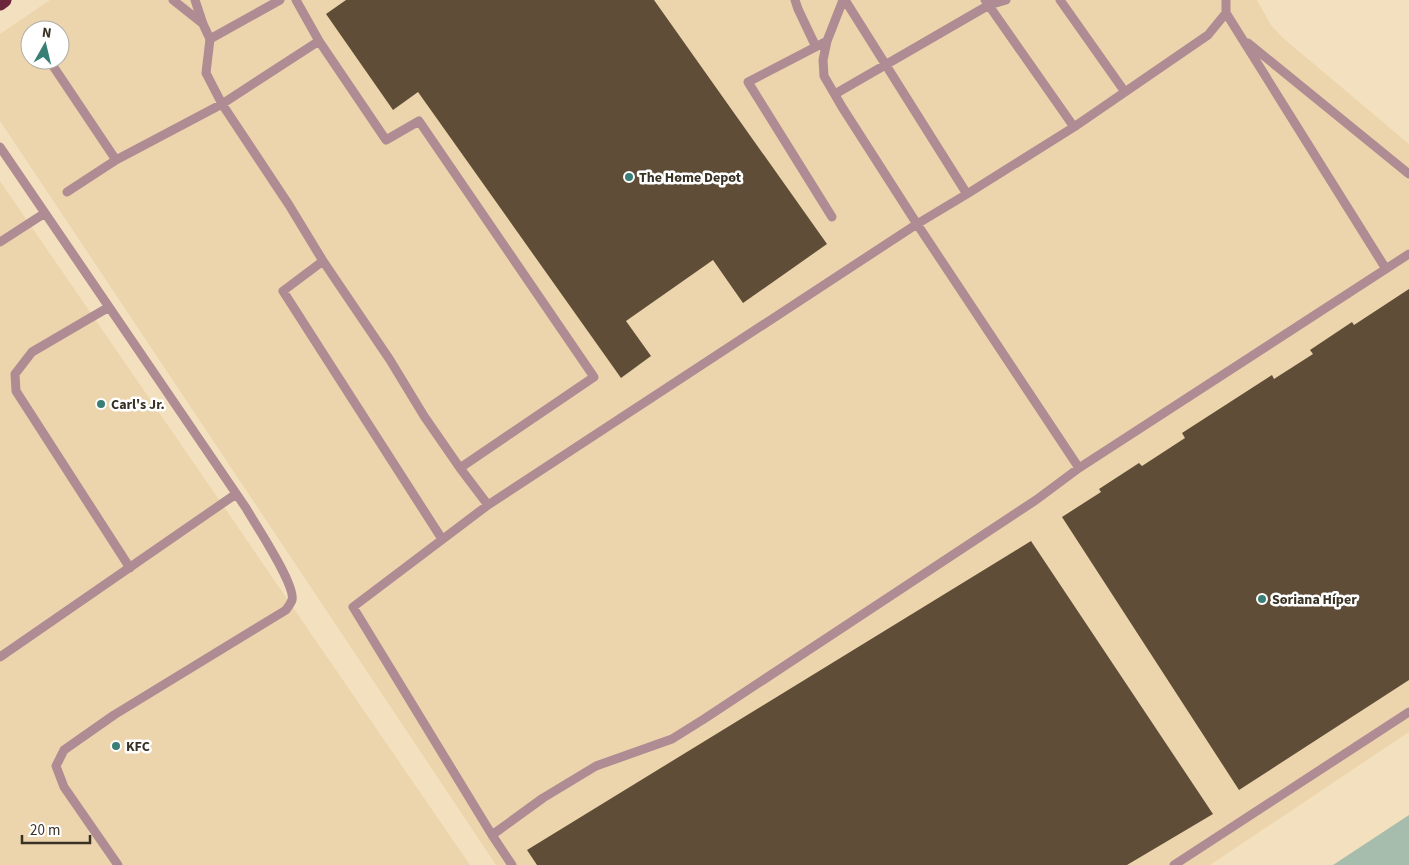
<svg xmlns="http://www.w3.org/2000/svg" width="1409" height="865" font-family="'Source Sans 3',sans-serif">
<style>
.built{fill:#ecd5ac;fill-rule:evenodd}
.green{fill:#a6bdae}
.building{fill:#5f4d37}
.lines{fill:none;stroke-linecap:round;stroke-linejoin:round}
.lane{stroke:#af8b93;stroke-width:9}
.highway{stroke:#6b263c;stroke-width:15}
.poi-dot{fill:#397f75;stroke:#fff;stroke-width:2}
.labels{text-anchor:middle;stroke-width:5;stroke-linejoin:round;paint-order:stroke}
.poi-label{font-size:14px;font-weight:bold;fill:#393224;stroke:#fff;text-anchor:start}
</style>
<rect width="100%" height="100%" fill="#f3e0be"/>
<path class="built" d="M50,0H1257L1271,25L1283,38L1409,144V732L1210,865H496L0,121V34ZM30,30H60V60H30Z
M0,181L470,865H0Z"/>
<path class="green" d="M1409,815V865H1333Z"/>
<path class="building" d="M346,0H654L827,244L743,303L713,260L626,321L651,356L621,378L418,92L393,110L326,14Z
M1409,289V680L1239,790L1062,517L1101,492L1099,489L1139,463L1142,466L1185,438L1182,433L1272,375L1274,379L1313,354L1310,350L1352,322L1354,325Z
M1031,541L1213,814L1127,865H537L527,850Z"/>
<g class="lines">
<path class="lane" d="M173,0L202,23
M195,0L203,24L210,39L206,73L222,104L289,205L323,261L390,360L424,416L460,468L488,505
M296,0L319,41
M795,0L798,9L816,47
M843,0L827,41L823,60L824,76L842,107L917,224L1079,468
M845,0L967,194
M985,0L1074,127
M1060,0L1125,92
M1226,13L1386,269
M210,39L280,0
M827,41L748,82L832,217
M1248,43L1409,174
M49,60L116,160
M835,94L989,5L1006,0
M0,147L246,508C255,524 296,585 292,600C291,603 288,607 286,610L114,715L64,750L56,766L64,787L118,865
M67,192L116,160L222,104L319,41L386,140L419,121L594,377L460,468
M0,242L45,213
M323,261L283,291L442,539
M109,307L32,352L15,374L16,391L130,568
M0,657L236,494
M492,835L543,798L596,766L672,739L704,719L1036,500L1079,468L1409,254
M512,865L492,835L353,607L488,505L917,224L967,194L1074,127L1208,35L1226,13V0
M1174,865L1409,712"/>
<path class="highway" d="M0,3L4,0"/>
</g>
<g class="poi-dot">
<circle cx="629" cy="177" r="5"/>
<circle cx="101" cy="404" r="5"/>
<circle cx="1262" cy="599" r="5"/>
<circle cx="116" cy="746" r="5"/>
</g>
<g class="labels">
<g class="poi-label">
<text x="639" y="182">The Home Depot</text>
<text x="111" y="409">Carl's Jr.</text>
<text x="1272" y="604">Soriana Híper</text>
<text x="126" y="751">KFC</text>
</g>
</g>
<g transform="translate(45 45) rotate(8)"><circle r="24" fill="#ffffff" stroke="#b0ada7"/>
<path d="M0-4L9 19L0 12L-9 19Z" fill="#397f75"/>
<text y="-8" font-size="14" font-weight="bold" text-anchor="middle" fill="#393224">N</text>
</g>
<path d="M22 835v8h68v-8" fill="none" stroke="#393224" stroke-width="2.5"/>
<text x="30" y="835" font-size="15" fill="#393224" stroke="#ffffff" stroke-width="4" paint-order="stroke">20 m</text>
</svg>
